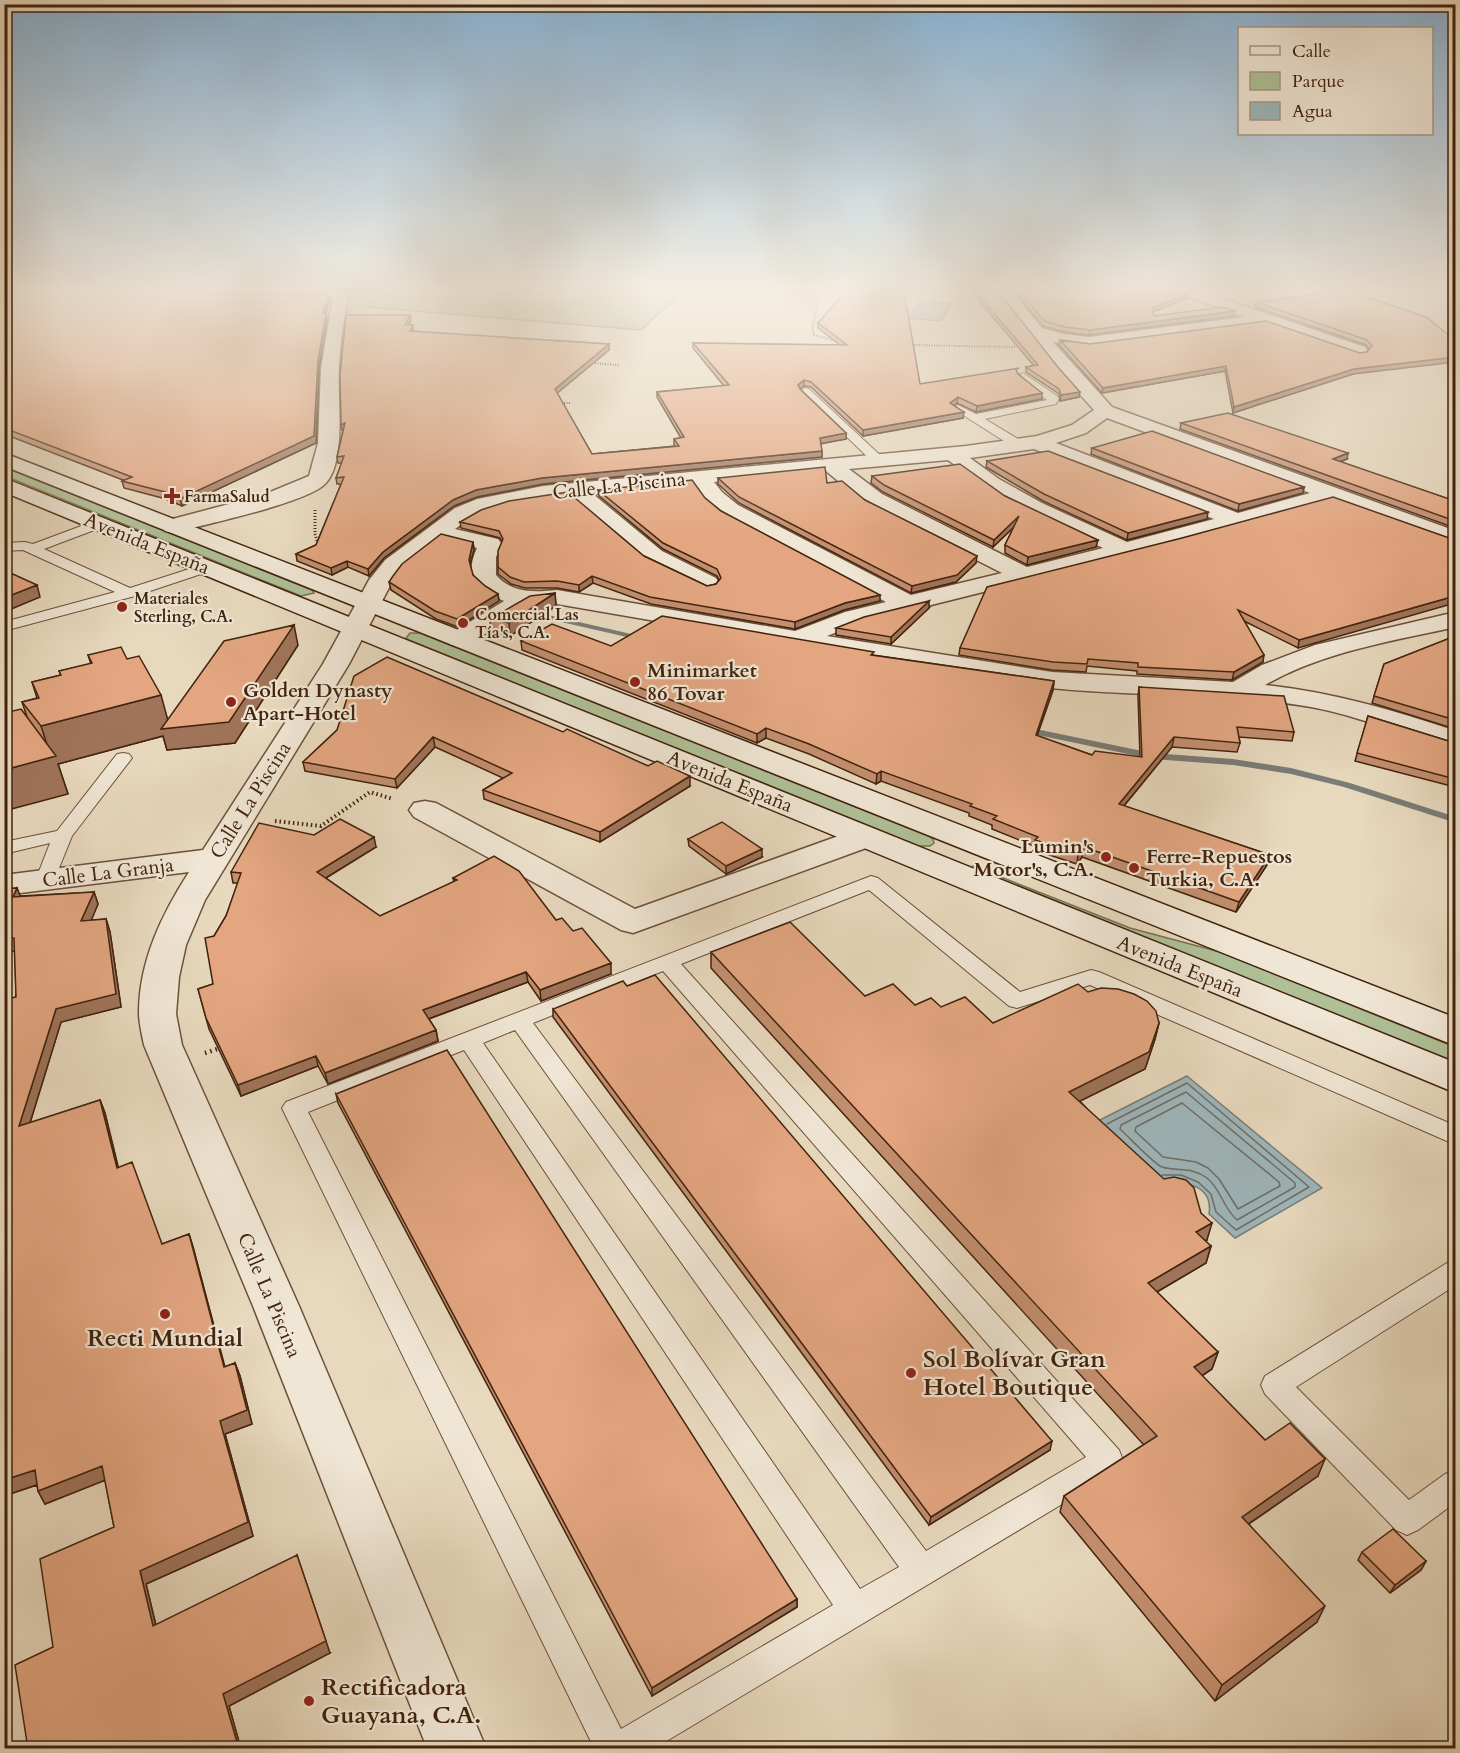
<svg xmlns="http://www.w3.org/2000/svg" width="1460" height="1753" font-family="Cardo,serif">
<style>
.green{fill:#afc096;stroke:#787252;stroke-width:1.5}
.water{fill:#9eb7bd;stroke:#797c77;stroke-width:1.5}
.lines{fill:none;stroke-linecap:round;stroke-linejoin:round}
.shore{stroke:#706d65;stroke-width:1.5}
.stream{fill:#797c77;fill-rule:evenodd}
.service-casing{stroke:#6c5039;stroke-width:2}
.minor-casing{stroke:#6c5039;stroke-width:3}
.secondary-casing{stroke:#42230d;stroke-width:3}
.path-far3{stroke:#42230d;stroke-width:2;stroke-dasharray:1 1.5;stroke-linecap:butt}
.path-far2{stroke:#42230d;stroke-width:3;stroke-dasharray:1 2;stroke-linecap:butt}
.path-far1{stroke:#42230d;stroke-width:4;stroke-dasharray:1.5 3;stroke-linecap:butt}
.path{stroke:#42230d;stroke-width:4.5;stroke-dasharray:1.5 4;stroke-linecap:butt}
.service{fill:#f0e6d5;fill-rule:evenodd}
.minor{fill:#f0e6d5;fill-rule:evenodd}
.secondary{fill:#f0e6d5;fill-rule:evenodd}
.wall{fill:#c38f6f;stroke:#42230d;stroke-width:1.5}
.shaded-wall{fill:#9f745a;stroke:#42230d;stroke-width:1.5}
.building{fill:#e3a681;stroke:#42230d;stroke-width:1.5}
.poi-dot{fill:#8f2418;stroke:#f0e6d5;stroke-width:2}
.labels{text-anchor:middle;stroke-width:4.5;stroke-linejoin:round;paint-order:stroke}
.far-poi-label{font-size:16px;font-weight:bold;fill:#42230d;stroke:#f0e6d5;text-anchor:start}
.street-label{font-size:20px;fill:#42230d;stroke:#f0e6d5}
.poi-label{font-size:20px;font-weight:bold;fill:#42230d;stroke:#f0e6d5;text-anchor:start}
.near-poi-label{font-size:24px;font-weight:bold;fill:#42230d;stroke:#f0e6d5;text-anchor:start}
</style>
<rect width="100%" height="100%" fill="#e8d9be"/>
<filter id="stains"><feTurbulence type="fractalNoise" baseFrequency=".00333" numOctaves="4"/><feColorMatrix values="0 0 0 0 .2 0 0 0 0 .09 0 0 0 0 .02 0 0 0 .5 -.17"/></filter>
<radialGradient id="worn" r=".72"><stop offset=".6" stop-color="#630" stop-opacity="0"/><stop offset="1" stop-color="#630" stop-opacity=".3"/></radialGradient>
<path class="green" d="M393,291H683L641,330L367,307Z
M4,467L312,590L314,593L301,596L5,476Z
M410,633H420L929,836L933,839L934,843L930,846H918L409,640L406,638Z
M973,866L1130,928L1220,952L1455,1047V1064L973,868Z"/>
<path class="water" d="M920,301L952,304L941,321L908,318Z
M1187,1076L1322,1188L1235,1238L1209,1214C1214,1182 1179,1181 1157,1182L1094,1123Z"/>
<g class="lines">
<path class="shore" d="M1186,1092L1295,1183V1187L1237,1220C1223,1208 1221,1189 1207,1178C1191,1166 1178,1172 1162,1167C1155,1165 1128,1136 1120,1129L1121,1125Z
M1182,1103L1279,1182L1280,1186L1238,1209L1219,1179L1208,1168L1196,1162L1163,1157L1135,1131L1136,1127Z
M1107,1124L1187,1083L1309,1187L1236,1230L1216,1212L1211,1194L1198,1182L1181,1175H1162"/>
<path class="stream" d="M535,612L640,636L644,638L640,640L535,616Z
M1026,727L1152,753L1233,759L1291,768L1350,783L1456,817V823L1344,787L1291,774L1233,765L1152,759L1023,732L1021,730Z"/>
<defs>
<path id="service" d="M1023,373L1057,396L1059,398L1056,404L985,419L1023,442V448H1015L952,408L958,405L976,414L1047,400L1019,378L1018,376Z
M805,388L809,389L882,457V463H874L801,393L800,391Z
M100,519L107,523L105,526L44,549L130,588L208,563L215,567L213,570L135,596L4,631V622L115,592L23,550L4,551V543L25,542L33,544Z
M123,753L129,754L132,758L72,836L53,883H39L36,879L50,843L4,854V842L57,831L117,754Z
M871,876L878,878L1020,992L1091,970L1099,972L1456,1126V1145L1090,985L1017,1008L1009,1006L869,890L681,964L1119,1450L1123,1460L1119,1470L655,1748H594L282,1108L286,1102ZM663,971L1086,1457L926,1551L533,1023ZM515,1030L899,1567L860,1589L483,1043ZM464,1050L833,1605L621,1729L308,1112Z
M1456,1260V1285L1296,1387L1409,1500L1445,1474L1456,1470V1502L1418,1530L1407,1535L1396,1530L1265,1394L1261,1385L1265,1376L1447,1263Z"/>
<path id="minor" d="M194,291H350C344,316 340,342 339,368C337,397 347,462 325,484C306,503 203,525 173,533L165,531L162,526L165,521L263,495L309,476L318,443L321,368L333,297L257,299L202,296Z
M996,291H1012L1042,328L1064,334L1089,337L1244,317L1180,294L1177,291H1200L1365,347L1368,351L1365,355L1359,356L1265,324L1089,347L1053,342L1112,407L1456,531V546L1331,501L1180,543L863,622L827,636L1052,672L1233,682L1262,665L1315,645L1456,612V627C1392,641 1322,652 1265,685C1331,692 1393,710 1456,731V750C1407,737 1361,716 1311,707C1217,691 1120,698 1025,685L557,604L530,607L468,644L459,647L450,644L446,639L450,634L504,601C478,590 463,577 477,548L441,539L401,570L392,582L349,664L205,900L186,945L179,977L176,1014L182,1045L299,1306L486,1748H427L253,1306L144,1045C142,1035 139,1023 139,1013C139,961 162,914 189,872L4,895V875L203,850L323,664L369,580L385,560L455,508L477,499L543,486L966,446L1037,436L1072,425L1094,410L1058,370ZM1107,418L1310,493L1238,513L1056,443L1086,433ZM1034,449L1214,519L1127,542L1042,503L999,479L970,458ZM948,460L1005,501L1103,548L1027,567L882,494L849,469ZM826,471L866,504L1002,573L911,595L738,505L722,492L714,482ZM693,484L706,502L722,515L886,602L845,612L795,631L557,590C534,592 513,594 496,575V557L502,544L498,539L455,529C488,505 529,500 569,496L646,561L707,590L716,588L719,583L716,578L662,551L593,494Z
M425,801L436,803L635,909L855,830L866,827L877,830L882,837L877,844L633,933L621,930L414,817L409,810L414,803Z"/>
<path id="secondary" d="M4,453L1456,1018V1046L4,466Z
M4,478L1456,1063V1093L4,492Z"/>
</defs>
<use href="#service" class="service-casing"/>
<use href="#minor" class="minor-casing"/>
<use href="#secondary" class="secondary-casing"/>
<path class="path-far3" d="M791,291L816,299C819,312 810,322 814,335L839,342
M909,345L1015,347
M590,363L620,365
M559,403H570"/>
<path class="path-far2" d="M315,510V534L318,544"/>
<path class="path-far1" d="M275,821L321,826L370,792L393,799"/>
<path class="path" d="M205,1053L223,1047"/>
<use href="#service" class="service"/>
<use href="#minor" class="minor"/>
<use href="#secondary" class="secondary"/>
</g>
<path class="wall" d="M4,291L201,292L256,295L329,293L330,299L326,313L327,319L319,368L316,443L182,506L166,499L124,488L122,481L123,480L4,434Z
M971,291H998L1079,397L1060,401L1059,394L1026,372V367L1034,366Z
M1014,291H1180L1187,294L1186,299L1153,312L1154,316H1234L1089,335L1064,332L1043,326Z
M1256,302L1426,317L1353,374L1233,413L1225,371L1102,393L1059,345L1060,340L1090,344L1360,353L1367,352L1369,349L1366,345L1255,307Z
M411,320L408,325H413V331L609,350L557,393L592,454L675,446L674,445V439L681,438L657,397V392L724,386L693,348V343L840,345L818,328V323L920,384L1018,373L1042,399L976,412L957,403L954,405L963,418L863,436L811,387L804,386L800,389L846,433V439L821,443L822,457L543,484L477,497L454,506L384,558L369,576L348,567L332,575L297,561L296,554L316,545L341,484H337L336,478L342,463H338L337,457L343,430H342L341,425Z
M1181,423L1347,459L1340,462L1455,501V528L1180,429Z
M1092,448L1304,487L1303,493L1238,511L1091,454Z
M987,461L1207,519L1127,540L1043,501L986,467Z
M872,476L1005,496L1096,547L1027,565L1005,553V545L1014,527L993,547L883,492L871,483Z
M718,478L827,483L865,500L976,563L956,582L911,593L739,503L718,484Z
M598,490L705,498L721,511L880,601L844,610L795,629L651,604L593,583L579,592L557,588H525L511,584L498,574V567L502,542L500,538L461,528L460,522L644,556L707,586L716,584L719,580L717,576L663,549L599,496Z
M1455,540L1298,648L1244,621L1263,662L1232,680L1137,674V671L1087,666L1086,672L1052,670L959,655L960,648Z
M473,542L474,550L470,565L473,575L485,586L498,594L499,601L458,627L436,619L391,590L389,582Z
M555,593L556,606L510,636L491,633L490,619Z
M929,608L891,644L836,635V628Z
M1455,636V729L1372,703L1384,664Z
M521,641L611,646L873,655L1054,681L1053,690L1037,736L1092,755L1140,757L1138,696L1139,687L1294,732L1292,741L1239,737L1240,743L1237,752L1172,747L1124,806L1270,855L1267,865L1236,912L1082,857L1077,864L1034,850V846L992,829V825L969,816V813L881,781L876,784L809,754L766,738L757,743L522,650Z
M298,645L235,743L167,750L163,736L58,764L68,794L27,717L22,702L37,698L32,682L61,675L59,671L91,664L88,655L127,659L168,720Z
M1368,716L1455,743V787L1355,761Z
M337,730L563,732L648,766L690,786L600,842L484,799L483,790L503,778L435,747L397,788L305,771L303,762Z
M314,835L376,847L326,878L380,916L454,882L453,878L556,920L611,974L541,1001L528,982L429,1019L436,1030L438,1041L328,1084L318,1066L241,1096L209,1029L198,989L213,984L214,936L226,916L238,883H233L231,872Z
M688,839L762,857L726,874L689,846Z
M17,888L20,896L94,892L98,904L91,920L106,919L110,932L121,1007L61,1022L30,1123L100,1100L105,1113L118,1168L162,1244L189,1234L193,1247L225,1367L235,1363L240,1376L252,1424L225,1434L253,1536L146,1584L156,1625L330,1653L229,1706L241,1749H28L53,1647L114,1527L105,1480L45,1504L38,1491L37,1485L4,1496V1000L16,997L15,951L4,952V889Z
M711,952L865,996L915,1005L941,1007L993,1023L1088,992L1159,1023L1155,1039L1145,1069L1080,1101L1207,1240L1205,1241L1211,1246L1206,1263L1157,1292L1218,1352L1212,1369L1202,1376L1265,1440L1318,1476L1249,1524L1317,1622L1215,1701L1060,1512L1064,1496L1144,1445L711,968Z
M553,1009L1050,1450L929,1525L553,1017Z
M336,1094L797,1599V1607L652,1696L338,1103Z
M1362,1552L1426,1561L1421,1570L1390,1593L1358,1560Z"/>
<path class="shaded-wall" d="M423,291H426L422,298V294Z
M329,293L330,299L324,319L323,313Z
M1187,294L1186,299L1151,312L1152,308Z
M1235,311L1234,316L1089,335L1090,330Z
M326,313L327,319L319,368L316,443L182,506L180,499L318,361Z
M410,315L411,320L405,330V325Z
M609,344V350L555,395V389Z
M1455,357V362L1353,374L1233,413L1234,407L1354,369Z
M1226,366L1225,371L1102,393L1103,388Z
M804,380V386L798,390V385Z
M1080,392L1079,397L1060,401L1061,395Z
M1042,393V399L976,412L977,406Z
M958,397L957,403L950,409V403Z
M964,412L963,418L863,436V430Z
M345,423L346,429L342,430L341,425Z
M846,433V439L820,444V438Z
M822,451V457L543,484L477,497L454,506L384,558L369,576L368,569L383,552L453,500L476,490L542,478Z
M1348,453L1347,459L1331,465L1333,459Z
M1304,487L1303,493L1238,511L1239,504Z
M1208,512L1207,519L1127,540L1128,533Z
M1019,516L1018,523L993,547L994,540Z
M1098,540L1096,547L1027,565L1028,557Z
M473,542L474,550L469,567V560Z
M977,556L976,563L956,582L911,593L912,586Z
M347,561L348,567L332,575L331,568Z
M592,576L593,583L579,592V585Z
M37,585L40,597L4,612V598Z
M555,593L556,606L510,636L509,623Z
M498,594L499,601L458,627L457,619Z
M880,595V601L844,610L795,629V622L845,603Z
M1455,596V603L1298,648L1299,640Z
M929,601V608L891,644V637Z
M294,625L298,645L235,743L167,750L163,736L58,764L68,794L4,811V770L51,757L41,726L161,695L170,728Z
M1264,655L1263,662L1232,680L1234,672Z
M1054,681L1053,690L1034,744L1036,735Z
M766,728V738L757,743V734Z
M433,737L435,747L397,788L395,779Z
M1174,737L1172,747L1117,814L1119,804Z
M881,771V781L876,784L877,774Z
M690,776V786L600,842V832Z
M374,837L376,847L319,882L317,872Z
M1084,847L1082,857L1077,864L1078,854Z
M762,849V857L726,874V866Z
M1270,855L1267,865L1236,912L1239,902Z
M17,888L22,901L13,897Z
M94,892L98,904L86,933L81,921Z
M106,919L110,932L121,1007L61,1022L25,1139L19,1126L56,1009Z
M611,963V974L541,1001L540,990Z
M526,972L528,982L425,1020L423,1010Z
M1159,1023L1155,1039L1145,1069L1066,1108L1069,1092Z
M436,1030L438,1041L328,1084L325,1073Z
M316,1056L318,1066L241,1096L238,1085Z
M100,1100L105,1113L122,1182L117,1168Z
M1212,1223L1207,1240L1191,1249L1196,1232Z
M189,1234L193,1247L228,1381L224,1367Z
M1211,1246L1206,1263L1143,1300L1148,1283Z
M1218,1352L1212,1369L1189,1384L1194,1367Z
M235,1363L240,1376L252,1424L225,1434L253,1536L146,1584L159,1639L153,1626L140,1571Z
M1052,1441L1050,1450L929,1525L931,1517Z
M1325,1459L1318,1476L1235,1533L1242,1517Z
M102,1466L108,1479L45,1504L38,1491Z
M35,1470L42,1483L4,1496V1480Z
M297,1555L330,1653L229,1706L241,1749H239L223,1694Z
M1426,1561L1421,1570L1390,1593L1395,1585Z
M797,1599V1607L652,1696V1688Z
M1325,1606L1317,1622L1215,1701L1222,1685Z"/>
<path class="building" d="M4,291H198L201,292L256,295L329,293L323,313H326L318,361L314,436L180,499L165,492L122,481L132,477L4,428Z
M846,291H904L920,384L1019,368L1016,370L1018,374L1042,393L977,406L958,397L950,403L964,412L863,430L811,382L804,380L798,385L800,389L846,433L820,438L822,451L542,478L476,490L453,500L383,552L368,569L347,561L331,568L296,554L316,545L344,477L336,478L344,456L337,457L345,423L341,425L340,375L346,315H410L405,325H413L410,331L609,344L555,389L592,454L679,446L674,439L684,437L657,392L729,385L693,343L847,345L818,323Z
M975,291H998L1057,366L1080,392L1061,395L1059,389L1026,367L1038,365Z
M1019,291H1180L1187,294L1152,308L1154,316L1223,307L1235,311L1090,330L1065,327L1044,321Z
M1343,291H1349L1426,317L1455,340V357L1354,369L1234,407L1226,366L1103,388L1060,340L1090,344L1266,321L1360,353L1367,352L1372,346L1367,340L1256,302Z
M1228,413L1348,453L1333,459L1455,501V521L1181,423Z
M1152,431L1304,487L1239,504L1092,448Z
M1048,451L1208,512L1128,533L1044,494L987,461Z
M960,464L1005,496L1098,540L1028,557L1005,545L1019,516L994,540L884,485L872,476Z
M825,467L827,483L842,481L865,500L977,556L957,575L912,586L739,497L718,478Z
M692,480L705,498L721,511L880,595L845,603L795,622L650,597L592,576L579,585L557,581L524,582L510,577L498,567V551L503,539L499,531L460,522L481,510L509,501L568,492L644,556L707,586L716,584L721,578L717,569L663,543L598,490Z
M1333,497L1455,540V596L1299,640L1238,610L1264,655L1234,672L1138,667V663L1088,659L1087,664L1053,662L960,648L987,587L1182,538Z
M441,534L473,542L469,560L473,575L485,586L498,594L457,619L435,611L389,582L393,576L402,564Z
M4,570L37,585L4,598Z
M555,593L509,623L490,619L530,596Z
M929,601L891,637L836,628L864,617Z
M662,616L874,652L871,655L1054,681L1036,735L1092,755L1095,751L1142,757L1139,687L1284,696L1294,732L1237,727L1240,743L1174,737L1119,804L1270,855L1239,902L1084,847L1078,854L1035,840L1038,837L993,819L997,816L970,806L972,804L881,771L877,774L809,744L766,728L757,734L521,641L552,624L611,646Z
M294,625L229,722L161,729L224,641Z
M1455,636V720L1374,696L1384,664Z
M121,647L127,659L139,656L161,695L41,726L22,702L39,698L32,682L61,675L59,671L92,663L88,655Z
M387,657L563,732L567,729L648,766L657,761L690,776L600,832L483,790L512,773L433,737L395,779L303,762L337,730L354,676Z
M21,709L56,756L4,770V713Z
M1368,716L1455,743V779L1357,753Z
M340,819L374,837L317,872L380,916L457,880L453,878L494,856L519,871L556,920L562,918L573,931L582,928L611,963L540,990L526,972L423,1010L436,1030L325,1073L316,1056L238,1085L206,1018L198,989L213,984L205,938L214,936L226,916L241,873L231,872L259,823L314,835Z
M722,822L762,849L726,866L688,839Z
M17,888L13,897L94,892L81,921L106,919L116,994L56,1009L19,1126L100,1100L117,1168L132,1162L162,1244L189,1234L224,1367L235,1363L247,1410L220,1421L248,1522L140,1571L153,1626L297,1555L326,1641L223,1694L239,1749H28L15,1665L53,1647L40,1559L114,1527L102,1466L38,1491L35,1470L4,1480V1000L16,997L14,938L4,939V889Z
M790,922L865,996L893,984L915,1005L931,998L941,1007L965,997L993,1023L1078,984L1088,992L1101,988L1118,989L1134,994L1147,1001L1156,1011L1159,1023L1149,1052L1069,1092L1164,1179L1174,1177L1186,1180L1194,1188L1201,1213L1212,1223L1196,1232L1211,1246L1148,1283L1218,1352L1194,1367L1265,1440L1290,1423L1325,1459L1242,1517L1325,1606L1222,1685L1064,1496L1157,1436L711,952Z
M655,975L1052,1441L931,1517L553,1009L623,981L627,986Z
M447,1050L797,1599L652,1688L336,1094Z
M1393,1529L1426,1561L1395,1585L1362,1552Z"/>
<linearGradient id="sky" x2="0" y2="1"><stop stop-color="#8ab5d7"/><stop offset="0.54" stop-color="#f5eee2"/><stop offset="1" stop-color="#f5eee2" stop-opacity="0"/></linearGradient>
<rect width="1460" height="536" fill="url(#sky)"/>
<g class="poi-dot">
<path d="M169 487h6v6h6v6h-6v6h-6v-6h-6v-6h6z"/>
<circle cx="122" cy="607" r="6"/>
<circle cx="463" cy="623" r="6"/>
<circle cx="635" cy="682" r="6"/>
<circle cx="231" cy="702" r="6"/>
<circle cx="1106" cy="857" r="6"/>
<circle cx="1134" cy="868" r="6"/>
<circle cx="165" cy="1314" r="6"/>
<circle cx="911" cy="1373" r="6"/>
<circle cx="309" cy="1701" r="6"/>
</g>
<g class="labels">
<g class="far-poi-label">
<text x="184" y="502">FarmaSalud</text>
<text x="134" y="604">Materiales<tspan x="134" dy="18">Sterling, C.A.</tspan></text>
<text x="475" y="620">Comercial Las<tspan x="475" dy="18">Tía's, C.A.</tspan></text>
</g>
<g class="street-label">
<text transform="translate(619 485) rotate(-6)" y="7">Calle La Piscina</text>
<text transform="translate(147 543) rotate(22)" y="7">Avenida España</text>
<text transform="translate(730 781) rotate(22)" y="7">Avenida España</text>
<text transform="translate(250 800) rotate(-58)" y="7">Calle La Piscina</text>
<text transform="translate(108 872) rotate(-7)" y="7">Calle La Granja</text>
<text transform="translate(1180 966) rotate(22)" y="7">Avenida España</text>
<text transform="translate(270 1295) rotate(67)" y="7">Calle La Piscina</text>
</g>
<g class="poi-label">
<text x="647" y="677">Minimarket<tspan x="647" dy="23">86 Tovar</tspan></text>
<text x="243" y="697">Golden Dynasty<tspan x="243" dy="23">Apart-Hotel</tspan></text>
<text x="1094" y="853" text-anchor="end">Lumin's<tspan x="1094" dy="23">Motor's, C.A.</tspan></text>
<text x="1146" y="863">Ferre-Repuestos<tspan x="1146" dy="23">Turkia, C.A.</tspan></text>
</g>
<g class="near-poi-label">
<text x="165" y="1346" text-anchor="middle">Recti Mundial</text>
<text x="923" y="1367">Sol Bolívar Gran<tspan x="923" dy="28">Hotel Boutique</tspan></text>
<text x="321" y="1695">Rectificadora<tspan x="321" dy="28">Guayana, C.A.</tspan></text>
</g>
</g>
<rect width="1460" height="1753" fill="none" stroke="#e8d9be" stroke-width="24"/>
<rect x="6" y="6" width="1448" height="1741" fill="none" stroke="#42230d" stroke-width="3"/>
<rect x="12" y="12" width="1436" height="1729" fill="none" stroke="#42230d" stroke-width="1.5"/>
<rect x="1238" y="27" width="195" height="108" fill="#f0e6d5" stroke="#aa9885" stroke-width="1.5"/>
<rect x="1250" y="46" width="30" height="9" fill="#f0e6d5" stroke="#aa9885" stroke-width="1.5"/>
<text x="1292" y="57" font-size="18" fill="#42230d">Calle</text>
<rect x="1250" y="72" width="30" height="18" fill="#afc096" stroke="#aa9885" stroke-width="1.5"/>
<text x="1292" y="87" font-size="18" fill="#42230d">Parque</text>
<rect x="1250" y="102" width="30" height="18" fill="#9eb7bd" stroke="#aa9885" stroke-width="1.5"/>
<text x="1292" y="117" font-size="18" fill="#42230d">Agua</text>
<rect width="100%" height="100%" filter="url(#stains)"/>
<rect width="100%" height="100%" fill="url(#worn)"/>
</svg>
